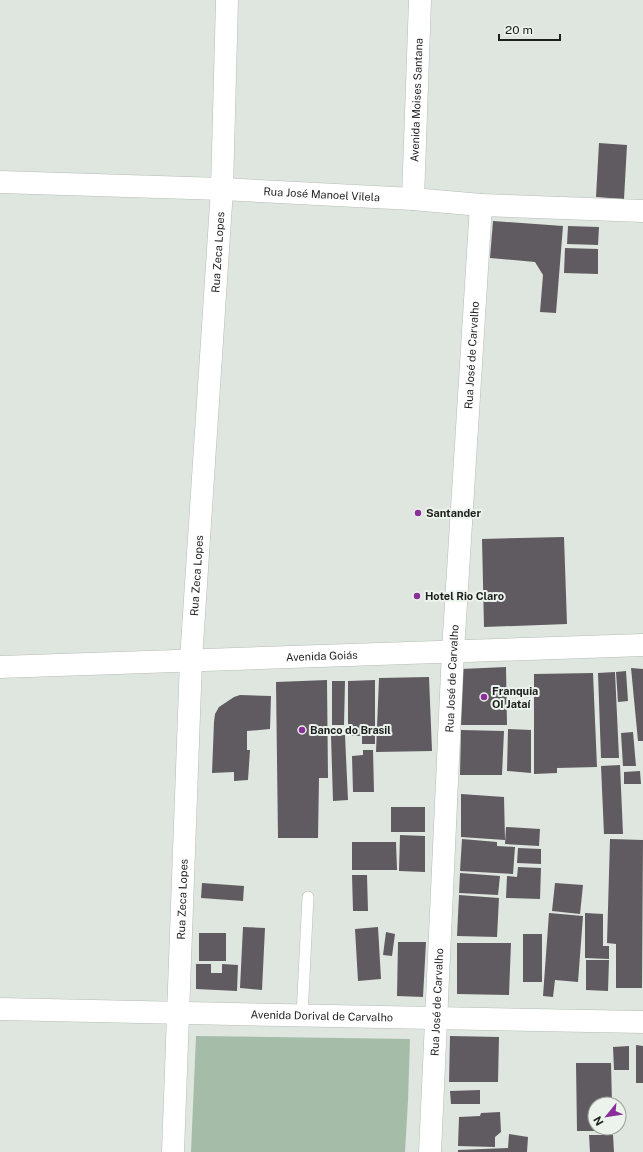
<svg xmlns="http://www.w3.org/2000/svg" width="643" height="1152" font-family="'Public Sans',sans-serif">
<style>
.green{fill:#a5bda8}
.building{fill:#605b61}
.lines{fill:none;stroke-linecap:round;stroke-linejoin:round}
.service-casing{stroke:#b5bcb5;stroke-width:12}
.minor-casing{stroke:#b5bcb5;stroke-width:23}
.service{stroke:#fff;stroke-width:11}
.minor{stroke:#fff;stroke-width:22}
.poi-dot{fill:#8a2e99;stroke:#ecf3ed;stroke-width:1.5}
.labels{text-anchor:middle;stroke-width:4;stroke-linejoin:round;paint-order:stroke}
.street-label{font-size:11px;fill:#1e201e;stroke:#ecf3ed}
.poi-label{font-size:11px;font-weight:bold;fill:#1e201e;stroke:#ecf3ed;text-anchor:start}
</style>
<rect width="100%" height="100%" fill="#dfe6df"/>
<path class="green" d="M196,1036L410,1039L408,1101L405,1152H191Z"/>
<path class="building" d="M599,143L627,145L624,199L596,197Z
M493,221L563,226L556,313L540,312L543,275L535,262L490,258Z
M568,226L599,227L598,245L567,244Z
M565,248L598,249V274L564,273Z
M564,537L567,624L484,627L482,539Z
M506,667L507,725H460L461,669Z
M631,668L643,669V741H638Z
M626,671L628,701L618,702L616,672Z
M615,672L619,758H601L598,673Z
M593,673L597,767L557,768V773L534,774V674Z
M429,677L432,751L376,752L379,678Z
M327,680L328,778H319L318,838H278L276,682Z
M375,680V744H362V736H348V681Z
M332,681H345L344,725H332Z
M240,695L271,696L270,729L247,731V750H250L248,780L234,781V772L212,773L214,722L215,714L219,707L234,697Z
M508,729L531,730V773L507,771Z
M461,730L504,731L502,775H460Z
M633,732L636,766H623L621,733Z
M345,735L348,800L333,801L331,736Z
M363,750H373L374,792H353L352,756L363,755Z
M620,765L623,834H604L601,766Z
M640,771L641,784H624V772Z
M461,794L504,797L505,840L461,837Z
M391,807H425V832H391Z
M506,827L540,829L539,846L505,844Z
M400,835L425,836V872L399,871Z
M462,839L497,842V846L515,847L513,874L460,871Z
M610,839L643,840L642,988H616V944L607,943Z
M352,842H396L397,870H352Z
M518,848L541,849V864L517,863Z
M518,867L541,868L540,899L506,898L507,876L517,877Z
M460,873L500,876L498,895L459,893Z
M352,875H367L368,911H353Z
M202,883L244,886L243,901L201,898Z
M555,883L583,885L580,914L552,911Z
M459,895L499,898L497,937L457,936Z
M549,913L583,916L578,982L555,980L553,997L543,996Z
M585,913L603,914V946H609V959L585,958Z
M243,927L265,928L262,990L240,988Z
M378,927L381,979L358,981L355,929Z
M386,932L395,934L392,956L383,955Z
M199,933H226V961H199Z
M523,934H542V982H523Z
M398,942H426L423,997L397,996Z
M457,943H511L509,995L457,994Z
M586,960H609L608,991L586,990Z
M196,964H211V973H222V964L238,965L237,991L196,989Z
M450,1036L499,1037L498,1082H449Z
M636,1045L643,1046V1083H636Z
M629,1046V1070H614L613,1047Z
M576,1063H611L612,1104H595V1128H612V1131H577Z
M480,1090V1104H451L450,1091Z
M500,1112L501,1132L495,1137V1147L458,1146L459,1117L480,1116L481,1113Z
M509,1134L528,1137L527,1152H458V1150L508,1148Z
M589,1135H613L614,1152H590Z"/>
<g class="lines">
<defs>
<path id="service" d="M302,1016L308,897"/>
<g id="minor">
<path id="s1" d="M0,182L222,189L413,199L481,205L643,211"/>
<path id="s2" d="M413,199L420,0"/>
<path id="s3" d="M0,667L643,645"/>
<path id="s4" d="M0,1009C214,1013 429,1019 643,1022"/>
<path id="s5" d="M173,1152L191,660L222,189L227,0"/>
<path id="s6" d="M430,1152L453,651L481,205"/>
</g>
</defs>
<use href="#service" class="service-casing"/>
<use href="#minor" class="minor-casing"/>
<use href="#service" class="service"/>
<use href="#minor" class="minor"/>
</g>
<g class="poi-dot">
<circle cx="418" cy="513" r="4"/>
<circle cx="417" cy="596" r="4"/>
<circle cx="484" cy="697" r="4"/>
<circle cx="302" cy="730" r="4"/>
</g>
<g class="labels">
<g class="street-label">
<text dy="4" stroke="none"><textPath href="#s2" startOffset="99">Avenida Moises Santana</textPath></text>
<text dy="4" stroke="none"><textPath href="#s1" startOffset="322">Rua José Manoel Vilela</textPath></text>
<text dy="4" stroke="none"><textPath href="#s5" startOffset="901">Rua Zeca Lopes</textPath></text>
<text dy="4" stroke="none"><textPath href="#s6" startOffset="798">Rua José de Carvalho</textPath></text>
<text dy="4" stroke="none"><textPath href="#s5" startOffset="577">Rua Zeca Lopes</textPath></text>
<text dy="4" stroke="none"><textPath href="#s3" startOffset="322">Avenida Goiás</textPath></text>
<text dy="4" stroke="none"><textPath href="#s6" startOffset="474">Rua José de Carvalho</textPath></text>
<text dy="4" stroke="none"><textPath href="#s5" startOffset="253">Rua Zeca Lopes</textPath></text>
<text dy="4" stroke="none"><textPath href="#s6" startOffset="150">Rua José de Carvalho</textPath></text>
<text dy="4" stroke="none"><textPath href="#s4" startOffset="322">Avenida Dorival de Carvalho</textPath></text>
</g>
<g class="poi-label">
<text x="426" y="517">Santander</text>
<text x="425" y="600">Hotel Rio Claro</text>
<text x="492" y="695">Franquia<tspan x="492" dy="13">OI Jataí</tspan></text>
<text x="310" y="734">Banco do Brasil</text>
</g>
</g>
<g transform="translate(607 1116) rotate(240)"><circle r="19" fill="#ecf3ed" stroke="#9a9f9a"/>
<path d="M0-3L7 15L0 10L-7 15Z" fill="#8a2e99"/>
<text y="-6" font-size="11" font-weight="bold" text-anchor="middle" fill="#1e201e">N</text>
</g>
<path d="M499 34v6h61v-6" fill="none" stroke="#1e201e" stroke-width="2"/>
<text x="505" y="34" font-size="12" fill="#1e201e" stroke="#ecf3ed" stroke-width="3" paint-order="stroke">20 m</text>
</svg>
